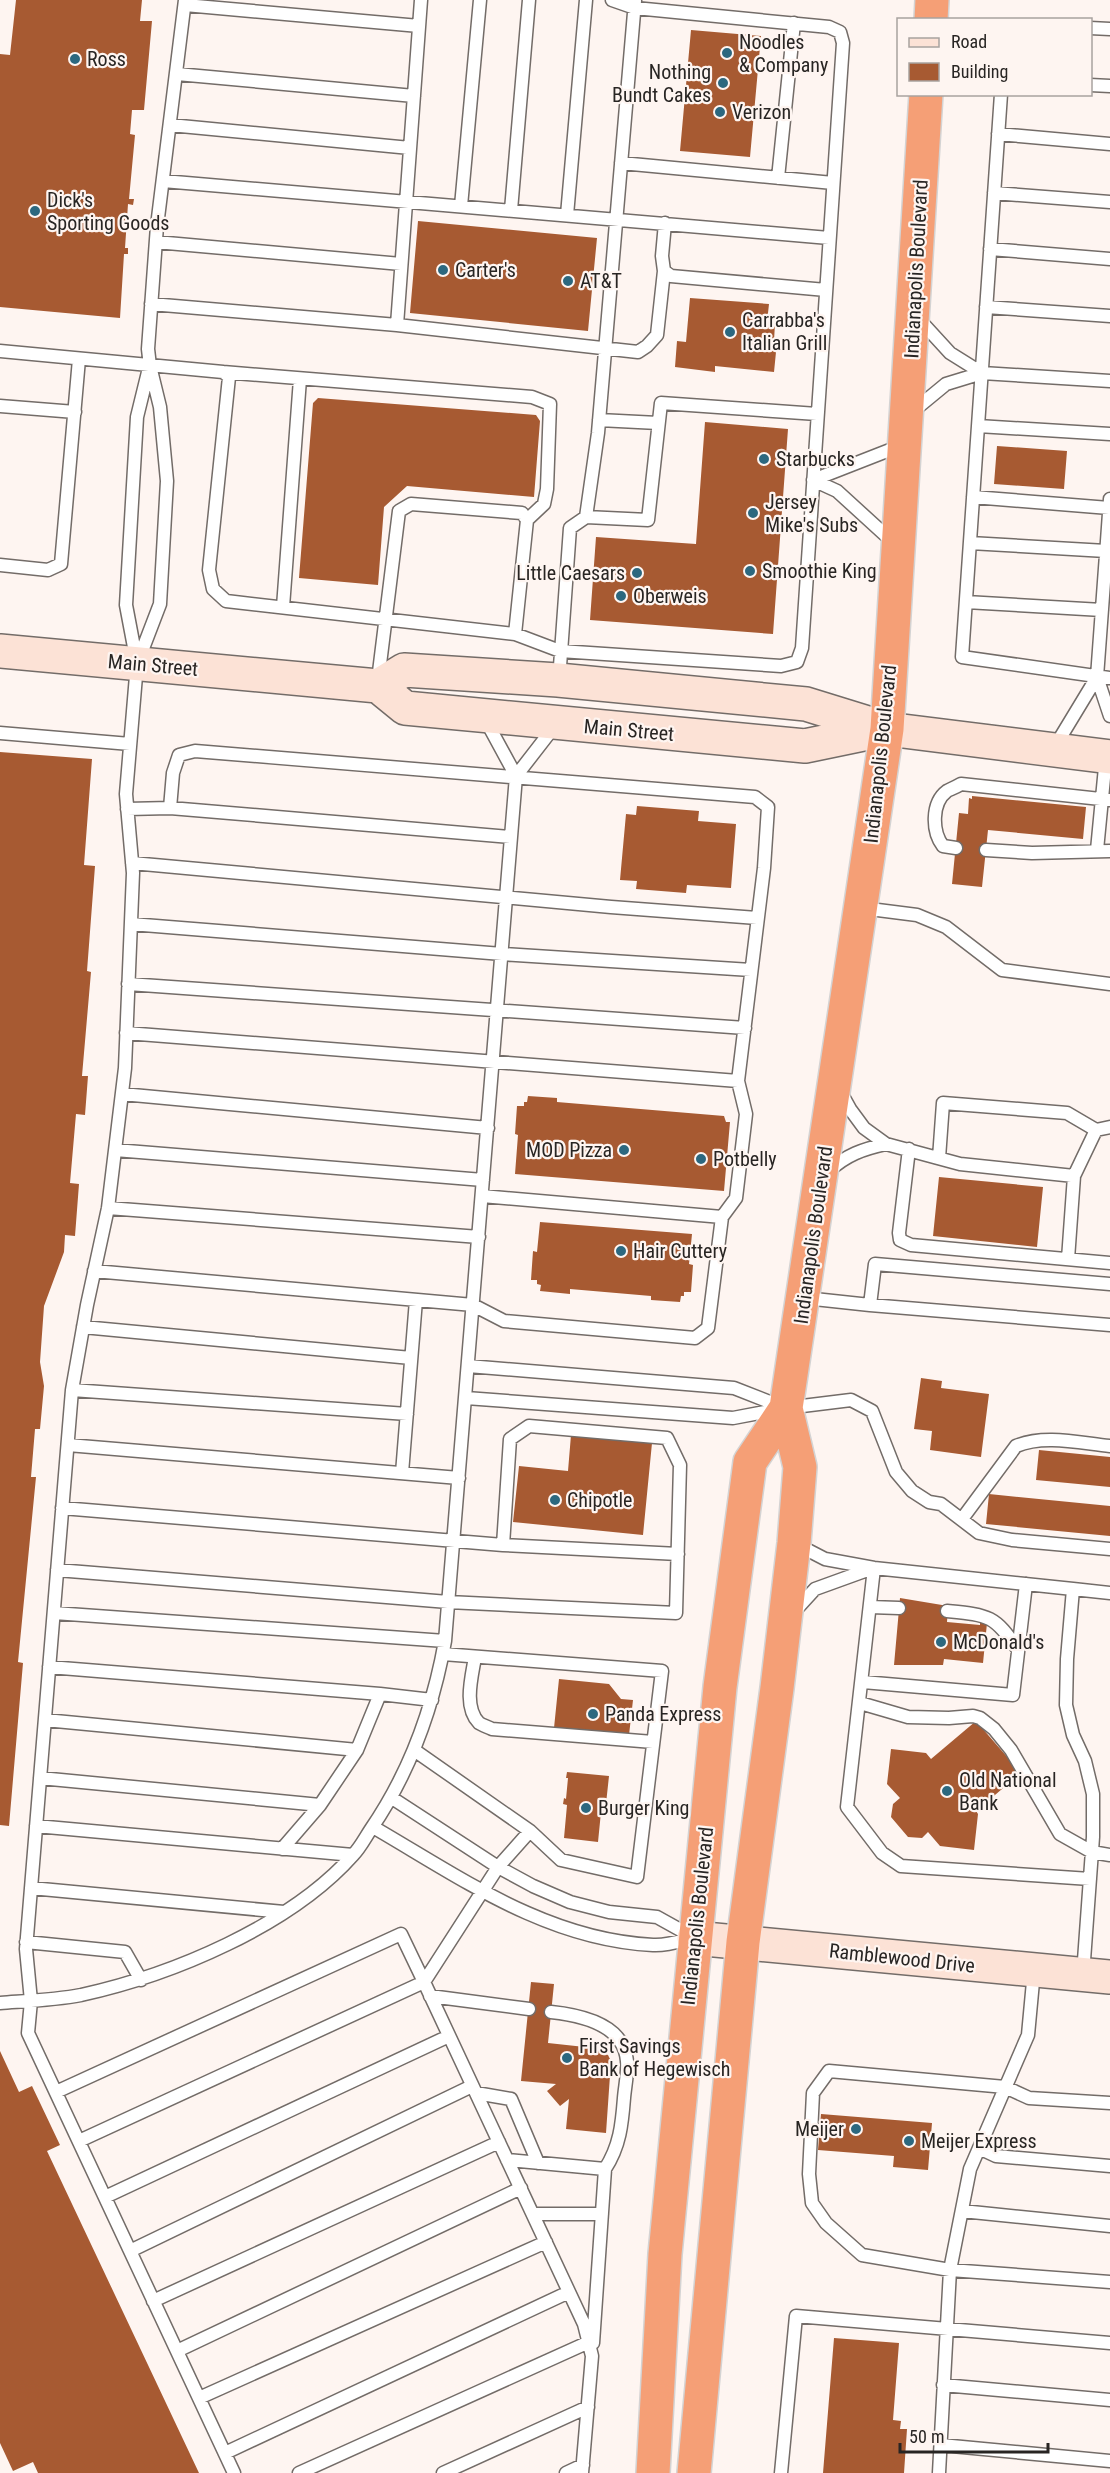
<svg xmlns="http://www.w3.org/2000/svg" width="1110" height="2473" font-family="'Roboto Condensed',sans-serif">
<style>
.building{fill:#a75a32}
.lines{fill:none;stroke-linecap:round;stroke-linejoin:round}
.lane-casing{stroke:#736c68;stroke-width:15}
.secondary-casing{stroke:#736c68;stroke-width:36}
.highway-casing{stroke:#d4d3d3;stroke-width:36}
.lane{stroke:#fff;stroke-width:12}
.secondary{stroke:#fce2d6;stroke-width:33}
.highway{stroke:#f59f76;stroke-width:33}
.poi-dot{fill:#2c687f;stroke:#fef5f1;stroke-width:2}
.labels{text-anchor:middle;stroke-width:4.5;stroke-linejoin:round;paint-order:stroke}
.poi-label{font-size:20px;fill:#282523;stroke:#fef5f1;text-anchor:start}
.street-label{font-size:20px;fill:#282523;stroke:#fef5f1}
</style>
<rect width="100%" height="100%" fill="#fef5f1"/>
<path class="building" d="M16,0H142L140,21H152L144,110H132L130,134L135,135L129,199H134L133,205L128,204L125,248H128V254H124L120,318L0,307V54L10,55Z
M691,30L761,36L750,157L680,151Z
M418,221L597,238L588,331L410,313Z
M690,298L769,304L767,322L775,323L774,341L777,342L774,372L715,366V372L675,367L677,341L686,342Z
M318,398L536,415L540,421L534,497L407,486L384,507L378,585L299,578L313,403Z
M705,422L788,429L773,634L590,620L596,537L696,544Z
M997,446L1067,451L1064,489L994,484Z
M0,752L92,759L84,865L95,866L87,971L91,972L82,1076H88L85,1115L76,1114L70,1183L79,1184L75,1236L65,1235L64,1252L44,1306L40,1362L44,1386L40,1429H35L31,1477H36L18,1662L23,1663L9,1826L0,1825Z
M972,796L1086,807L1083,839L988,830L982,887L952,884L959,813L968,814L969,798L972,799Z
M637,806L699,811L698,821L736,824L731,888L687,885L686,893L636,889L637,881L620,880L626,814L636,815Z
M528,1096L557,1098V1102L724,1116L726,1122H730L724,1191L515,1174L518,1135L515,1134L517,1106H524V1102H527Z
M939,1177L1043,1187L1037,1247L933,1236Z
M540,1222L692,1234L689,1264L693,1265L691,1292H684V1296H681L680,1302L651,1300V1296L570,1289V1294L540,1291L541,1285L537,1284V1280H531L533,1251L537,1252Z
M921,1378L942,1381L941,1388L989,1394L981,1457L930,1450L932,1431L914,1429Z
M571,1435L652,1443L643,1535L513,1522L519,1466L568,1471Z
M1039,1450L1110,1457V1487L1036,1480Z
M989,1494L1110,1506V1536L986,1524Z
M900,1598L948,1606L947,1622L980,1625V1623H987L983,1663L944,1659L943,1665H894Z
M559,1679L609,1684L621,1699L633,1700L629,1735L554,1728Z
M976,1721L1021,1773L976,1811L978,1814L974,1850L940,1846L928,1832L922,1838L908,1837L891,1817L893,1804L900,1798L887,1784L891,1749L926,1753L931,1759Z
M567,1772L609,1776L605,1813L601,1812L598,1842L564,1838L567,1805L563,1804L564,1798L566,1799L568,1778H566Z
M531,1982L554,1984L548,2043L594,2048L608,2055L611,2061L606,2133L566,2129L569,2099L560,2106L547,2091L556,2084L521,2081Z
M0,2051L19,2092L32,2086L60,2145L47,2151L199,2473H38L33,2462L13,2471L0,2443Z
M821,2114L932,2123L928,2170L893,2167L894,2156L818,2150Z
M834,2338L899,2343L893,2420L901,2421L900,2429H907L904,2473H823Z"/>
<g class="lines">
<defs>
<path id="lane" d="M185,0L157,226L148,349L150,366L160,407L167,481L160,604L137,664L126,794L133,873L125,1068L108,1208L87,1305L72,1390L26,1949L31,2001L28,2033L234,2473
M421,0L397,325L638,352L647,346L657,335L664,271
M185,5L419,26
M1090,28L1110,29
M177,74L414,96
M1090,85L1110,86
M1001,94L962,657L1110,678
M170,125L410,148
M998,134L1110,144
M621,163L833,183
M778,178L794,23
M163,181L829,238
M994,193L1110,202
M461,206L480,0
M511,210L529,0
M567,215L586,0
M665,223L662,256L664,271L671,276L826,290
M156,242L401,264
M990,249L1110,259
M151,304L397,325
M986,307L1110,316
M917,317L950,353L982,373
M0,351L223,372L229,377L209,570L213,589L226,601L515,634L560,651L781,666L797,662L802,648L843,43L840,32L829,27L635,8L612,0
M223,372L532,397L550,404L547,489L544,504L527,520
M0,406L75,412
M912,412L946,384L982,373L1110,381
M599,420L658,423
M978,426L1110,434
M813,480L837,491L894,543
M813,480L900,446
M973,497L1109,508
M586,517L648,520L661,403L817,414
M1107,541L1110,499
M1110,541H1107L1097,677L1110,716
M970,543L1106,551
M0,565L48,570L61,564L79,359
M966,602L1102,610
M283,607L300,379
M137,663L126,605L137,417L149,368
M378,680L399,511L411,504L522,513L527,520L515,634
M559,680L570,528L586,517L598,433L635,1
M485,719L516,776
M0,733L130,744
M1054,748L1097,677
M170,808L511,837
M956,848L943,846C932,832 931,803 947,791C951,789 956,787 961,784L1110,800
M986,850L1032,853L1110,851
M1097,850L1106,757
M132,863L611,907L757,918
M862,908L917,915L946,927L1002,970L1110,984
M131,924L502,954L751,970
M128,984L745,1028
M126,1033L738,1081
M840,1091L850,1109L864,1128L886,1144L960,1164L1074,1176L1096,1130L1110,1127
M122,1094L488,1128
M909,1149L899,1233L900,1240L911,1245L1110,1263
M115,1150L483,1180
M939,1158L943,1103L1067,1113L1096,1130
M829,1171C846,1155 863,1149 886,1144
M482,1196L722,1217
M108,1208L479,1237
M1068,1259L1074,1176
M94,1271L473,1305L504,1321L695,1338L708,1328L722,1217L736,1198L746,1114L738,1081L764,868L768,807L755,797L195,751L179,755L173,773L170,808L127,809
M805,1298L870,1305L875,1264L1110,1284
M870,1305L1110,1325
M83,1327L411,1358
M468,1366L734,1388L785,1408
M72,1390L407,1414
M466,1398L733,1418L786,1408L851,1400L872,1411L896,1472L912,1491L929,1502L941,1504L979,1533L1012,1540L1110,1549
M68,1445L459,1478
M402,1473L416,1300
M962,1519L1016,1446C1044,1434 1080,1443 1110,1446
M796,1544L825,1559L874,1568L1073,1589L1067,1659L1066,1705L1073,1735L1085,1761L1093,1794V1837L1083,1974
M503,1545L678,1554
M874,1568L847,1807L882,1853L901,1866L1090,1879
M57,1570L448,1602L676,1613L680,1465L667,1438L529,1426L510,1439L503,1545L62,1508
M1073,1589L1110,1593
M870,1607L899,1608
M947,1611C988,1615 995,1615 1018,1650
M54,1613L445,1641
M793,1613L815,1589L873,1568
M475,1657C472,1676 463,1707 479,1723C482,1725 488,1727 492,1729L653,1742
M49,1667L380,1694
M863,1682L1013,1695L1026,1584
M860,1703L908,1717L949,1718L973,1716L980,1718L994,1729L1011,1750L1060,1834L1092,1852L1110,1855
M45,1720L357,1750
M414,1750L530,1831L561,1860L637,1877L662,1671L443,1654
M40,1778L320,1805
M392,1798L498,1867L533,1886L570,1902L609,1912L657,1917L693,1937
M36,1826L353,1855
M373,1827C461,1878 547,1940 653,1945C666,1946 681,1941 693,1938
M530,1831L498,1867L424,1982L584,2324L592,2356L582,2473
M282,1849L320,1805L357,1750L380,1694L432,1700
M31,1888L284,1912
M26,1942L125,1952L141,1980
M430,1996L529,2009
M0,2003C27,2001 55,2000 81,1995C172,1975 290,1926 353,1855C360,1848 365,1838 371,1829C410,1772 433,1708 445,1641L516,776L554,727
M551,2012C580,2015 624,2024 627,2061C628,2073 625,2086 624,2098C622,2124 620,2146 605,2169L593,2343
M56,2092L401,1934L424,1982L79,2141
M476,2093L511,2099L538,2163
M1110,2103L1029,2098L1005,2087L829,2071L813,2093L809,2174L812,2203L826,2223L862,2255L950,2270L1110,2282
M979,2148L996,2156L1110,2166
M507,2160L605,2169
M105,2197L449,2036
M962,2211L1110,2226
M533,2214H602
M130,2251L472,2086
M153,2301L499,2142
M177,2351L521,2188
M943,2385L1110,2400
M199,2398L546,2242
M941,2445L1110,2461
M225,2453L569,2292
M299,2473L589,2342
M443,2473L588,2407
M566,2473L583,2465
M781,2473L796,2316L1110,2343
M939,2473L950,2270L970,2169L1028,2035L1034,1971"/>
<path id="secondary" d="M0,651L378,686L405,708L805,746L887,729
M378,686L404,670L558,680L806,704L887,729L1110,757
M694,1938L1110,1977"/>
<path id="highway" d="M931,20L932,0
M653,2473L665,2254L720,1687L750,1462L786,1408
M694,2473L743,1942L777,1688L794,1543L800,1467L786,1408L887,729L926,94"/>
</defs>
<use href="#lane" class="lane-casing"/>
<use href="#secondary" class="secondary-casing"/>
<use href="#highway" class="highway-casing"/>
<use href="#lane" class="lane"/>
<use href="#secondary" class="secondary"/>
<use href="#highway" class="highway"/>
</g>
<g class="poi-dot">
<circle cx="727" cy="53" r="6"/>
<circle cx="75" cy="59" r="6"/>
<circle cx="723" cy="83" r="6"/>
<circle cx="720" cy="112" r="6"/>
<circle cx="35" cy="211" r="6"/>
<circle cx="443" cy="270" r="6"/>
<circle cx="568" cy="281" r="6"/>
<circle cx="730" cy="332" r="6"/>
<circle cx="764" cy="459" r="6"/>
<circle cx="753" cy="513" r="6"/>
<circle cx="750" cy="571" r="6"/>
<circle cx="637" cy="573" r="6"/>
<circle cx="621" cy="596" r="6"/>
<circle cx="624" cy="1150" r="6"/>
<circle cx="701" cy="1159" r="6"/>
<circle cx="621" cy="1251" r="6"/>
<circle cx="555" cy="1500" r="6"/>
<circle cx="941" cy="1642" r="6"/>
<circle cx="593" cy="1714" r="6"/>
<circle cx="947" cy="1791" r="6"/>
<circle cx="586" cy="1808" r="6"/>
<circle cx="567" cy="2058" r="6"/>
<circle cx="856" cy="2129" r="6"/>
<circle cx="909" cy="2141" r="6"/>
</g>
<g class="labels">
<g class="poi-label">
<text x="739" y="49">Noodles<tspan x="739" dy="23">&amp; Company</tspan></text>
<text x="87" y="66">Ross</text>
<text x="711" y="79" text-anchor="end">Nothing<tspan x="711" dy="23">Bundt Cakes</tspan></text>
<text x="732" y="119">Verizon</text>
<text x="47" y="207">Dick's<tspan x="47" dy="23">Sporting Goods</tspan></text>
<text x="455" y="277">Carter's</text>
<text x="580" y="288">AT&amp;T</text>
<text x="742" y="327">Carrabba's<tspan x="742" dy="23">Italian Grill</tspan></text>
<text x="776" y="466">Starbucks</text>
<text x="765" y="509">Jersey<tspan x="765" dy="23">Mike's Subs</tspan></text>
<text x="762" y="578">Smoothie King</text>
<text x="625" y="580" text-anchor="end">Little Caesars</text>
<text x="633" y="603">Oberweis</text>
<text x="612" y="1157" text-anchor="end">MOD Pizza</text>
<text x="713" y="1166">Potbelly</text>
<text x="633" y="1258">Hair Cuttery</text>
<text x="567" y="1507">Chipotle</text>
<text x="953" y="1649">McDonald's</text>
<text x="605" y="1721">Panda Express</text>
<text x="959" y="1787">Old National<tspan x="959" dy="23">Bank</tspan></text>
<text x="598" y="1815">Burger King</text>
<text x="579" y="2053">First Savings<tspan x="579" dy="23">Bank of Hegewisch</tspan></text>
<text x="844" y="2136" text-anchor="end">Meijer</text>
<text x="921" y="2148">Meijer Express</text>
</g>
<g class="street-label">
<text transform="translate(916 269) rotate(-87)" y="7">Indianapolis Boulevard</text>
<text transform="translate(153 665) rotate(5)" y="7">Main Street</text>
<text transform="translate(629 730) rotate(5)" y="7">Main Street</text>
<text transform="translate(880 754) rotate(-84)" y="7">Indianapolis Boulevard</text>
<text transform="translate(813 1235) rotate(-82)" y="7">Indianapolis Boulevard</text>
<text transform="translate(697 1916) rotate(-84)" y="7">Indianapolis Boulevard</text>
<text transform="translate(902 1958) rotate(6)" y="7">Ramblewood Drive</text>
</g>
</g>
<rect x="897" y="18" width="195" height="78" fill="#fef5f1" stroke="#a8a29f" stroke-width="1.5"/>
<rect x="909" y="38" width="30" height="9" fill="#fce2d6" stroke="#a8a29f" stroke-width="1.5"/>
<text x="951" y="48" font-size="18" fill="#282523">Road</text>
<rect x="909" y="63" width="30" height="18" fill="#a75a32" stroke="#a8a29f" stroke-width="1.5"/>
<text x="951" y="78" font-size="18" fill="#282523">Building</text>
<path d="M900 2443v9h148v-9" fill="none" stroke="#282523" stroke-width="3"/>
<text x="909" y="2443" font-size="18" fill="#282523" stroke="#fef5f1" stroke-width="4.5" paint-order="stroke">50 m</text>
</svg>
